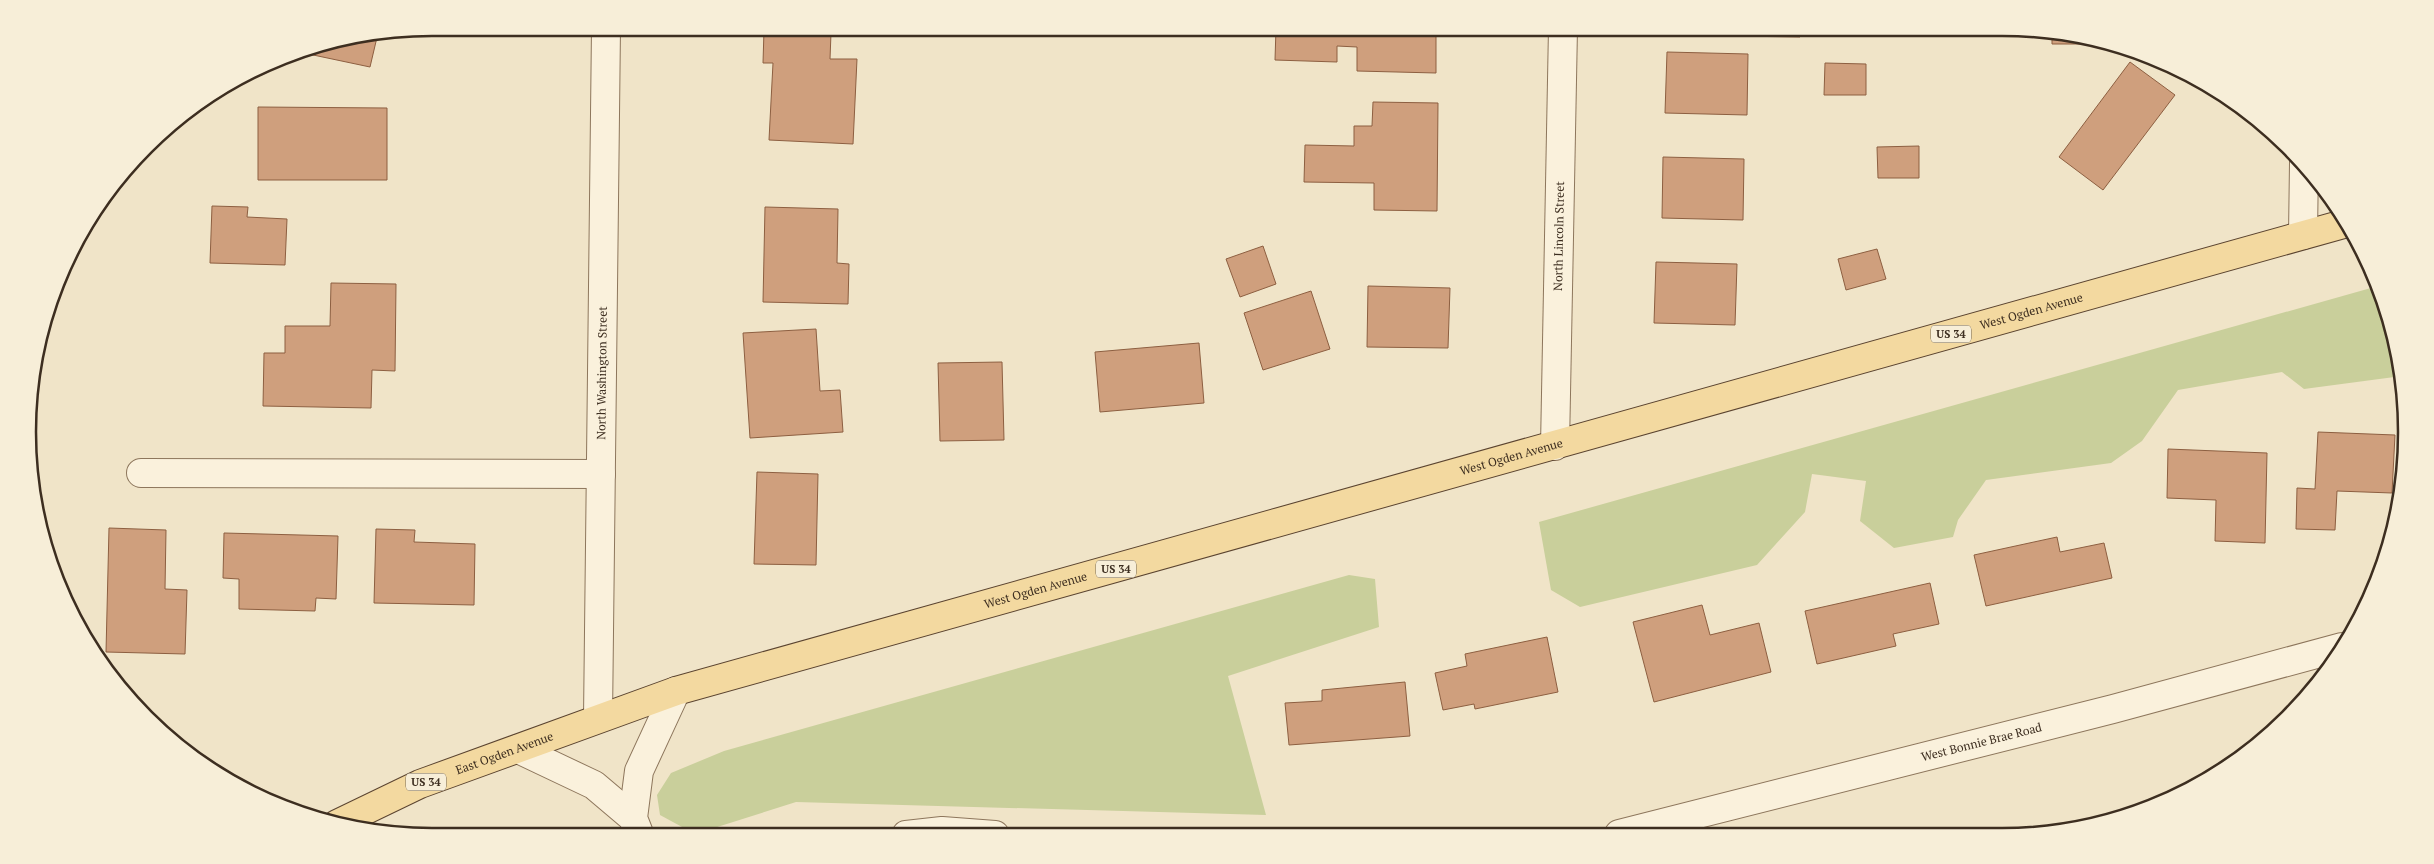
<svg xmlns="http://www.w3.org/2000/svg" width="2434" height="864" font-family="'PT Serif',serif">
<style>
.green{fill:#c9cf9b}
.building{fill:#cf9f7d;stroke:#8d5f41}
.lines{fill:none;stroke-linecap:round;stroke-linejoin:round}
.minor-casing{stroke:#8d765c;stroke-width:30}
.major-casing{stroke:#5b4430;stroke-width:30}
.minor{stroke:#faf1dc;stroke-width:28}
.major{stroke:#f3d9a0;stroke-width:28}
.labels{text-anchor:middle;stroke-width:4.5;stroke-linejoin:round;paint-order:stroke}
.shield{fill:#f7eed8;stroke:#756857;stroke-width:1}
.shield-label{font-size:11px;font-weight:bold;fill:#3d2e20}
.street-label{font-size:12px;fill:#3d2e20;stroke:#f7eed8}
.rim{fill:none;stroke:#3d2e20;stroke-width:2.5}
</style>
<rect width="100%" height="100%" fill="#f0e4c8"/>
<path class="green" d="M2378,286L2385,302L2402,376L2304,389L2282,372L2178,390L2142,441L2111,463L1986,480L1958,520L1953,537L1894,548L1860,521L1866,481L1812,474L1805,512L1757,565L1580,607L1551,590L1539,522Z
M1349,575L1375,579L1379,627L1228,676L1266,815L796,802L695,834L660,815L657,795L671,773L724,751Z"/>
<path class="building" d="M1276,28H1436V73L1357,71V47L1337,46V62L1275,60Z
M1667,28H1801L1800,37L1667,35Z
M764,30L831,33L830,59H857L853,144L769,140L773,63H763Z
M378,33L370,67L299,52L353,35Z
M2052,34L2090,39V44H2052Z
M1667,52L1748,54L1747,115L1665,113Z
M2130,62L2175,95L2103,190L2059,157Z
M1825,63L1866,64V95H1824Z
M1373,102L1438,103L1437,211L1374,210V183L1304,182L1305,145L1354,146V126H1372Z
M258,107L387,108V180H258Z
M1919,146V178H1878L1877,147Z
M1663,157L1744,159L1743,220L1662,218Z
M212,206L248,207L247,217L287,219L285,265L210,263Z
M765,207L838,209L837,263L849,264L848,304L763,302Z
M1263,246L1276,284L1240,297L1226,259Z
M1877,249L1886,279L1846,290L1838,259Z
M1656,262L1737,264L1735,325L1654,323Z
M331,283L396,284L395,371L372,370L371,408L263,406L264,353H285V326H330Z
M1368,286L1450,288L1448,348L1367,347Z
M1311,291L1330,349L1263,370L1244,313Z
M816,329L820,391L840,390L843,432L750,438L743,333Z
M1199,343L1204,403L1100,412L1095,352Z
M1002,362L1004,440L940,441L938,363Z
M2318,432L2395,435L2392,493L2337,491L2335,530L2296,529L2297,488L2315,489Z
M2168,449L2267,453L2265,543L2215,541L2216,500L2167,498Z
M757,472L818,474L816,565L754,564Z
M109,528L166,530L165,589L187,590L185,654L106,652Z
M376,529L415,530L414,542L475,544L474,605L374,603Z
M224,533L338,536L336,599L316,598L315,611L239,609V579L223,578Z
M2057,537L2060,552L2104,543L2112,578L1986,606L1974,555Z
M1930,583L1939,624L1893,634L1896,646L1817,664L1805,611Z
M1702,605L1710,635L1759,623L1771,672L1654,702L1633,622Z
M1547,637L1558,692L1475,709L1474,704L1443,710L1435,673L1467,666L1465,654Z
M1405,682L1410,736L1289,745L1285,703L1322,701V690Z"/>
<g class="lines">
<defs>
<g id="minor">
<path d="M2303,235L2304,163"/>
<path id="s1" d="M1555,446L1563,28"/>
<path d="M141,473L601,474"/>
<path id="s2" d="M598,718L606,28"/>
<path d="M518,749L594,785L633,818"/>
<path id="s3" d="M1619,834L2113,709L2342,647"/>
<path d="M906,835L942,831L995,835"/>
<path d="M640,836L633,818L639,771L676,691"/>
</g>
<g id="major">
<path id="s4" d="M337,824L420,784L676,691L2347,223"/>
</g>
</defs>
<use href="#minor" class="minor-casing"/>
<use href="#major" class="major-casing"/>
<use href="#minor" class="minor"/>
<use href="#major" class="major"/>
</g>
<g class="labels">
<g class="shield">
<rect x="1931" y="325.5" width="40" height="17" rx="4"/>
<rect x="1096" y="560.5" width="40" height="17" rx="4"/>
<rect x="406" y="773.5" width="40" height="17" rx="4"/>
</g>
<g class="shield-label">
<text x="1951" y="338">US 34</text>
<text x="1116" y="573">US 34</text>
<text x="426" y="786">US 34</text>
</g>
<g class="street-label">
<text dy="4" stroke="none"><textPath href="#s1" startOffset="210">North Lincoln Street</textPath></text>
<text dy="4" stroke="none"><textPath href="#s4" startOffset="1772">West Ogden Avenue</textPath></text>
<text dy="4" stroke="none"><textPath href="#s2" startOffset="345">North Washington Street</textPath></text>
<text dy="4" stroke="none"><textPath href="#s4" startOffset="1232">West Ogden Avenue</textPath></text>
<text dy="4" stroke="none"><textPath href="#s4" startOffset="738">West Ogden Avenue</textPath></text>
<text dy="4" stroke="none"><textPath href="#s3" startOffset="374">West Bonnie Brae Road</textPath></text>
<text dy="4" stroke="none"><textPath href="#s4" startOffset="182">East Ogden Avenue</textPath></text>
</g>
</g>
<path d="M0 0H2434V864H0ZM432 36H2002A396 396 0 0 1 2398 432V432A396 396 0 0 1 2002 828H432A396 396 0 0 1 36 432V432A396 396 0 0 1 432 36Z" fill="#f7eed8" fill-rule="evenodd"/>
<path class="rim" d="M432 36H2002A396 396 0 0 1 2398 432V432A396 396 0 0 1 2002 828H432A396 396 0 0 1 36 432V432A396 396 0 0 1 432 36Z"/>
</svg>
